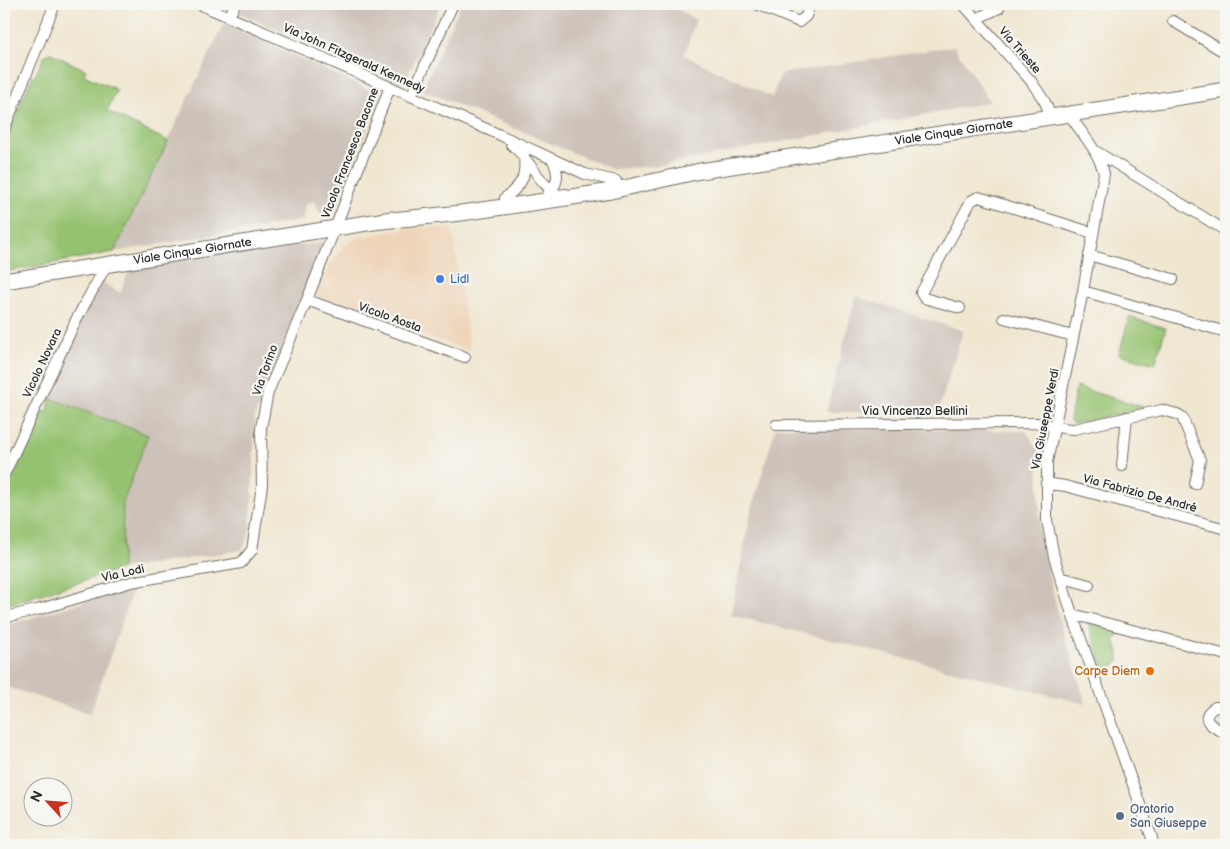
<svg xmlns="http://www.w3.org/2000/svg" width="1230" height="849" font-family="'Balsamiq Sans',sans-serif">
<style>
.built{fill:#efd6bb}
.industrial{fill:#cdc2b9}
.green{fill:#95c270;stroke:#60764e}
.lines{fill:none;stroke-linecap:round;stroke-linejoin:round}
.minor-casing{stroke:#706d65;stroke-width:12}
.primary-casing{stroke:#706d65;stroke-width:17}
.minor{stroke:#fff;stroke-width:10}
.primary{stroke:#fff;stroke-width:15}
.shop-dot{fill:#3f7fe0;stroke:#f6f6f2;stroke-width:2}
.food-dot{fill:#e8710a;stroke:#f6f6f2;stroke-width:2}
.service-dot{fill:#5c6f8a;stroke:#f6f6f2;stroke-width:2}
.labels{text-anchor:middle;stroke-width:4.5;stroke-linejoin:round;paint-order:stroke}
.street-label{font-size:12px;fill:#2b2b2b;stroke:#f6f6f2}
.shop-label{font-size:12px;fill:#366cbe;stroke:#f6f6f2;text-anchor:start}
.food-label{font-size:12px;fill:#c56008;stroke:#f6f6f2;text-anchor:end}
.service-label{font-size:12px;fill:#4e5e75;stroke:#f6f6f2;text-anchor:start}
</style>
<rect width="100%" height="100%" fill="#f6f6f2"/>
<filter id="ink" filterUnits="userSpaceOnUse"><feTurbulence type="fractalNoise" baseFrequency=".02" numOctaves="2"/><feDisplacementMap in="SourceGraphic" scale="10" xChannelSelector="R" yChannelSelector="G"/><feConvolveMatrix kernelMatrix="1 2 1 2 8 2 1 2 1" color-interpolation-filters="sRGB"/></filter>
<filter id="wash" filterUnits="userSpaceOnUse"><feTurbulence type="fractalNoise" baseFrequency=".0096" numOctaves="4" result="noise"/><feDisplacementMap in="SourceGraphic" scale="20" xChannelSelector="R" yChannelSelector="G"/><feGaussianBlur stdDeviation="1.12" result="paint"/><feColorMatrix in="noise" values="0 0 0 0 0 0 0 0 0 0 0 0 0 0 0 0 0 1.4 0 .05"/><feComposite in="paint" operator="in"/></filter>
<g filter="url(#wash)">
<rect width="100%" height="100%" fill="#f0e7d1"/>
<path class="built" d="M414,227L452,228L470,351L333,304L316,296L329,267L344,245L360,237Z"/>
<path class="industrial" d="M243,4H441L406,79L400,83L239,13Z
M461,4H676L675,8L696,20L684,55L772,97L781,74L954,46L990,102L656,166L612,169L422,90Z
M224,23L380,95L334,213L320,214L315,202L305,203L303,220L114,252Z
M326,242L255,416L252,505L249,534L242,550L122,569L123,503L148,435L50,398L73,334L102,282L120,293L131,266Z
M856,296L963,331L938,412H826Z
M776,427L1026,431L1038,450L1040,538L1061,625L1086,704L731,615L751,510Z
M134,587L90,714L4,686V623L7,625Z"/>
<path class="green" d="M51,53L86,70L84,75L117,90L107,111L168,141L114,252L4,272V144L33,75L35,76L45,55Z
M1129,317L1166,328L1155,364L1119,354Z
M1076,387L1147,408L1073,424L1070,420Z
M50,398L148,435L123,503L122,569L9,604L4,602V486L38,411L48,412Z
M1088,623L1119,631L1114,641L1119,651V662L1104,670Z"/>
</g>
<g filter="url(#ink)">
<g class="lines">
<defs>
<path id="minor" d="M199,4L498,134L585,174L616,181
M756,4L799,22L806,16L810,4
M963,4L1031,81L1045,102L1051,117
M229,17L235,4
M976,19L999,8
M1173,21L1226,53
M411,96L453,4
M1069,114C1082,134 1099,151 1104,174L1083,291L1047,462V520L1054,557L1072,614L1152,838L1153,845
M4,129L55,4
M511,144C530,159 538,183 558,195L566,194
M1097,152L1226,231
M548,194C559,183 559,174 553,160
M505,198C523,184 526,177 524,155
M1089,255L1173,279
M1083,291L1226,332
M307,300L465,357
M960,308L924,298L921,293L971,201L978,197L982,198L1093,233
M1004,318L1073,336
M776,425L1036,423C1049,424 1061,429 1074,429L1162,410L1177,414L1182,417L1200,460L1195,484
M1122,466L1127,417
M4,475L76,320L107,264
M1046,483L1065,486L1226,529
M1060,577L1089,585
M4,614L10,616L37,610L131,582L241,563L252,550L254,537L262,486L261,428L268,392L307,300L390,87
M1072,614L1226,655
M1226,708L1215,707C1196,719 1214,728 1226,733"/>
<g id="primary">
<path id="s1" d="M382,221L461,213L566,198L611,191L700,171L1226,90"/>
<path id="s2" d="M4,281L392,219"/>
</g>
</defs>
<use href="#minor" class="minor-casing"/>
<use href="#primary" class="primary-casing"/>
<use href="#minor" class="minor"/>
<use href="#primary" class="primary"/>
</g>
</g>
<circle class="shop-dot" cx="440" cy="279" r="5"/>
<circle class="food-dot" cx="1150" cy="671" r="5"/>
<circle class="service-dot" cx="1120" cy="816" r="5"/>
<g class="labels">
<g class="street-label">
<text transform="translate(1020 50) rotate(49)" y="4">Via Trieste</text>
<text transform="translate(354 58) rotate(24)" y="4">Via John Fitzgerald Kennedy</text>
<text dy="4" stroke="none"><textPath href="#s1" startOffset="579">Viale Cinque Giornate</textPath></text>
<text transform="translate(350 153) rotate(-69)" y="4">Vicolo Francesco Bacone</text>
<text dy="4" stroke="none"><textPath href="#s2" startOffset="191">Viale Cinque Giornate</textPath></text>
<text transform="translate(390 317) rotate(20)" y="4">Vicolo Aosta</text>
<text transform="translate(42 363) rotate(-65)" y="4">Vicolo Novara</text>
<text transform="translate(265 370) rotate(-70)" y="4">Via Torino</text>
<text x="915" y="415">Via Vincenzo Bellini</text>
<text transform="translate(1045 419) rotate(-79)" y="4">Via Giuseppe Verdi</text>
<text transform="translate(1140 493) rotate(15)" y="4">Via Fabrizio De André</text>
<text transform="translate(123 573) rotate(-13)" y="4">Via Lodi</text>
</g>
<g class="shop-label">
<text x="450" y="283">Lidl</text>
</g>
<g class="food-label">
<text x="1140" y="675">Carpe Diem</text>
</g>
<g class="service-label">
<text x="1130" y="813">Oratorio<tspan x="1130" dy="14">San Giuseppe</tspan></text>
</g>
</g>
<rect width="1230" height="849" fill="none" stroke="#f6f6f2" stroke-width="20"/>
<g transform="translate(48 802) rotate(296)"><circle r="24" fill="#f6f6f2" stroke="#a5a5a2"/>
<path d="M0-4L9 19L0 12L-9 19Z" fill="#c8321e"/>
<text y="-8" font-size="14" font-weight="bold" text-anchor="middle" fill="#2b2b2b">N</text>
</g>
</svg>
